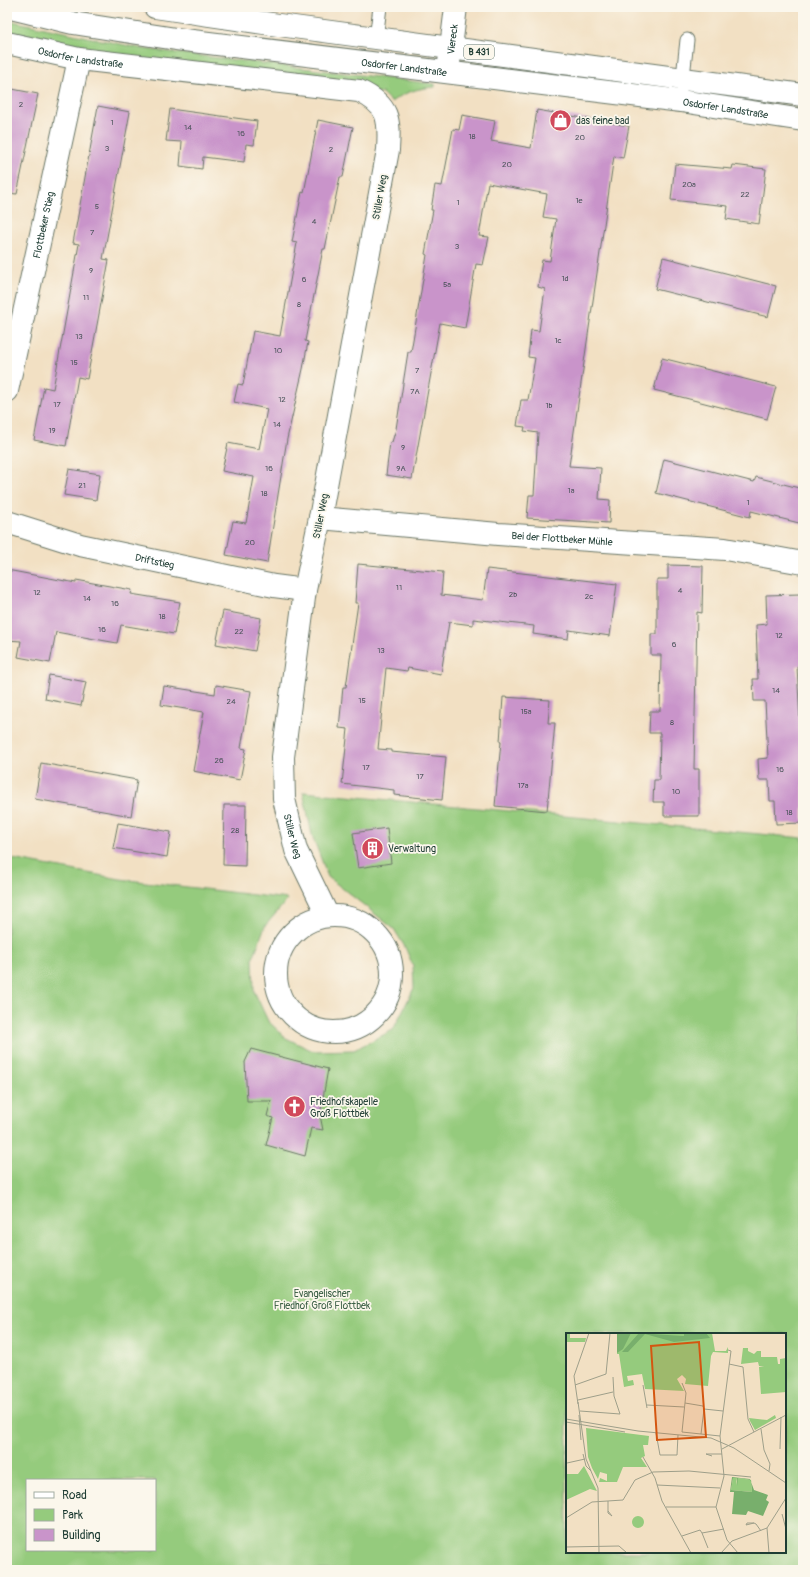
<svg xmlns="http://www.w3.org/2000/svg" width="810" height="1577" font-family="Pangolin,sans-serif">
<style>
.green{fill:#95cb7d;stroke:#5a8458;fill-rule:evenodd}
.building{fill:#c994ca}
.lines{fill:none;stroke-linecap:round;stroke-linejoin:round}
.lane-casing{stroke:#697666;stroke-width:15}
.street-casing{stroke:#697666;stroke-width:24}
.primary-casing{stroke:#697666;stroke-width:24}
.lane{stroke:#fff;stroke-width:13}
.street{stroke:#fff;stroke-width:22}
.primary{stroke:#fff;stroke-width:22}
.labels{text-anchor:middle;stroke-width:3.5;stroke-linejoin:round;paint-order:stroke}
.number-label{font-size:8px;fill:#4a535a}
.shield{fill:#fbf7ec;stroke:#61756b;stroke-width:1}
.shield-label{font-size:9px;font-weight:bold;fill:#1f3d34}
.street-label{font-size:10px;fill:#1f3d34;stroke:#fbf7ec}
.poi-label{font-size:10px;fill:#1f3d34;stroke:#fbf7ec;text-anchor:start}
.park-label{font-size:10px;fill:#3c6046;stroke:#fbf7ec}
.inset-road{fill:none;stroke:#9e9f8a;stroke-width:1}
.view{fill:#d45610;fill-opacity:0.15;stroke:#d45610;stroke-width:2}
.inset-edge{fill:none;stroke:#1f3d34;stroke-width:2}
</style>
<rect width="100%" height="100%" fill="#fbf7ec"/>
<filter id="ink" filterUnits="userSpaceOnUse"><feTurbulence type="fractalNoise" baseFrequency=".025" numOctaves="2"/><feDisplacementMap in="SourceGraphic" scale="8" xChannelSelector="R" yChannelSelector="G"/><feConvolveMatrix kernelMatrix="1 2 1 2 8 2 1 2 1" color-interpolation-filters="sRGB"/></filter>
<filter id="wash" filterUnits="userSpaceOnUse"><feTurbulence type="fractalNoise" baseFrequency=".012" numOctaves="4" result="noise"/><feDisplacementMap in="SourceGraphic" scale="16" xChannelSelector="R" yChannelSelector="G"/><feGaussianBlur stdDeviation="0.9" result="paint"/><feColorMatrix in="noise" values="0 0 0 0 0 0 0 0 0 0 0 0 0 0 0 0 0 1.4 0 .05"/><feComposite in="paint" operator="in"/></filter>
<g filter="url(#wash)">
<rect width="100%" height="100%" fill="#f2e0c3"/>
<path class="green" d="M7,20L144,49L435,84V87C418,88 405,92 391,102L382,93L109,55L7,34Z
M303,792L803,838V1570H7V858L120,879L288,899L265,926L253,958L254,991L268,1021L286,1038L313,1051L354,1050L393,1030L414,988L413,966L405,947L394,929L328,877L312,835ZM567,1334H785V1552H567ZM27,1480H155V1550H27Z"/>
<g id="blocks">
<path class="building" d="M7,88L38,94L17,194L7,193Z
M98,106L130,112L103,259L109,260L87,379L78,377L66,446L34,440L44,387L53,389L79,244L73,243Z
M170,109L257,121L254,145L246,144L244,162L203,157L202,169L180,166L182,142L166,141Z
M537,110L629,126L623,158L614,156L569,466L601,468L599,499L610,500L609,523L527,518L529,495H534L538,433L524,431L525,427L517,426L521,400H528L535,358L528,357L531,330L539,331L545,289L538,287L542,260L550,261L556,219L543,217L547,194L488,183L479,236L489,237L483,265L476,264L465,328L440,323L412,479L386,475L390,442H392L396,429L408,352H411L427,255L425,254L433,210H431L435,185L442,186L453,129L459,130L462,115L495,121L491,141L531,148Z
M318,120L353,127L343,177H340L325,249H323L305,341L308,342L303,369L287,439L267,563L226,555L233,521L246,523L254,477L222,471L228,443L259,449L267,409L234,402L238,384L243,385L253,331L280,336L297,243L292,242L302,192L304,193Z
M675,164L732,169L733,165L766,169L759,224L726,219L728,206L671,200Z
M663,257L776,286L768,317L655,289Z
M662,358L776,387L767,419L654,390Z
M664,459L754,482L756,477L803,489V524L751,511L750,517L656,493Z
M69,469L100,474L96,500L64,495Z
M358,564L443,572L441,595L483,600L487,569L617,584L610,636L569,630L568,639L533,634L534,626L473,619V625L449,622L441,674L408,668L407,671L386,668L378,749L391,750V752L446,757L442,800L394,795V790L342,784L348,729L339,728L343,687H346L358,603H355Z
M668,565L703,566L702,613L697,612L694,769H699V816H664V802H653L654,780H659L660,733H649L650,711H660L661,655H651V634H657V579H668Z
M7,570L76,583V580L132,590L131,594L180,602L174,634L121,625L117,643L56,632L50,663L18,657L21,641L7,640Z
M800,594L803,665L797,666L803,779V823L776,824L775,801H770L769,780H759L758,759L768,758L765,701H754L753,679H758L756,625L767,624L766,595Z
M223,611L261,618L255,651L216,644Z
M49,675L86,682L81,706L45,699Z
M216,685L251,691L241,748L246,749L240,780L193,771L204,712L161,705L164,686L215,694Z
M503,697L550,700L548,723H555L547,811L495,806L501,742H500Z
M41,763L137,780L131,816L35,799Z
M224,805H246L245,866L223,865Z
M118,823L171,832L167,857L113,848Z
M387,828L391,863L358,868L353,833Z
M251,1049L328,1069L320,1115L323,1130L311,1128L305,1156L266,1145L273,1118L267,1116L271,1101H247L245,1062Z"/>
</g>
</g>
<g filter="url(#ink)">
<use href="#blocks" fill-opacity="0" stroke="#697666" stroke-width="1"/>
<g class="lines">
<defs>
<path id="lane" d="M376,39L380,7
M682,86L687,40"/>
<g id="street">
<path id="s1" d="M7,43L79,59L359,91C389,105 390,119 388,150L320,518L305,590L283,757L284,799L296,850L328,916"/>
<path id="s2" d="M448,71L456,7"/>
<path id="s3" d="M7,391L79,59"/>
<path id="s4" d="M320,518L498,534L725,549L803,563"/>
<path id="s5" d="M7,522L80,545L274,586L305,590"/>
<circle cx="334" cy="974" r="58"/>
</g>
<g id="primary">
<path id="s6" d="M7,7L73,23L176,39L681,101L803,120"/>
<path d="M155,7L264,23L803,95"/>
</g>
</defs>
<use href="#lane" class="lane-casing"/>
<use href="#street" class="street-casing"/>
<use href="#primary" class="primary-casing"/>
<use href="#lane" class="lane"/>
<use href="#street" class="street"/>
<use href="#primary" class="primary"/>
</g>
</g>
<defs>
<symbol id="shop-disc" viewBox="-11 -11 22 22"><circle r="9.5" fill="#d1495b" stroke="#fbf7ec"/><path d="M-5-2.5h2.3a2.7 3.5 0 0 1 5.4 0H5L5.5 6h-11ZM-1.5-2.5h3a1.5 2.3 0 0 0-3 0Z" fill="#fff"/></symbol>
<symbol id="building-disc" viewBox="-11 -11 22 22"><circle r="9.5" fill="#d1495b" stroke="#fbf7ec"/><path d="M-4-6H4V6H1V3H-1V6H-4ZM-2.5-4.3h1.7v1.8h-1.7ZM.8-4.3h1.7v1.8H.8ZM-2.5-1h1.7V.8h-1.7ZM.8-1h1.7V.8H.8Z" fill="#fff"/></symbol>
<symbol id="church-disc" viewBox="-11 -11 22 22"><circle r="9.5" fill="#d1495b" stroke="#fbf7ec"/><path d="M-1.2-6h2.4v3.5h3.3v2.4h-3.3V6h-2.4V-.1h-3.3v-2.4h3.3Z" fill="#fff"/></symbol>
</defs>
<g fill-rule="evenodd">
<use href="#shop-disc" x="548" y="108" width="25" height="25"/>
<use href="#building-disc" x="360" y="836" width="25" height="25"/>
<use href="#church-disc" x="282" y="1094" width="25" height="25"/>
</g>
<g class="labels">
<g class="number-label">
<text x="21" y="107">2</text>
<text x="112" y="125">1</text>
<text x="188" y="130">14</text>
<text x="241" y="136">16</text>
<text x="472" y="139">18</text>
<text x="580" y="140">20</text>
<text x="107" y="151">3</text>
<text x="331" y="152">2</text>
<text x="507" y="167">20</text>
<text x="689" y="187">20a</text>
<text x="745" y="197">22</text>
<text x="579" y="203">1e</text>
<text x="458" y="205">1</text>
<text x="97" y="209">5</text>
<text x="314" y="224">4</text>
<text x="92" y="235">7</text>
<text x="457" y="249">3</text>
<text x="91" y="273">9</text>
<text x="565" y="281">1d</text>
<text x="304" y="282">6</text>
<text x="447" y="287">5a</text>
<text x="86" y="300">11</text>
<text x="299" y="307">8</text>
<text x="79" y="339">13</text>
<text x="558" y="343">1c</text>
<text x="278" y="353">10</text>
<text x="74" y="365">15</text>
<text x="417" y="373">7</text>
<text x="415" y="394">7A</text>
<text x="282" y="402">12</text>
<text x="57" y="407">17</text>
<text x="549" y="408">1b</text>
<text x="277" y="427">14</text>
<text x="52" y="433">19</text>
<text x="403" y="450">9</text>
<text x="269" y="471">16</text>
<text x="401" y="471">9A</text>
<text x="82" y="488">21</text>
<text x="571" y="493">1a</text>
<text x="264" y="496">18</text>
<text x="748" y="505">1</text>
<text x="250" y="545">20</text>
<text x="399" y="590">11</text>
<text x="680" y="593">4</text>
<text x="37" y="595">12</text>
<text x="513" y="597">2b</text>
<text x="589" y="599">2c</text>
<text x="87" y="601">14</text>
<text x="115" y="606">16</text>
<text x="162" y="619">18</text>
<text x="102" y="632">16</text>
<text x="239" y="634">22</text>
<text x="779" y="638">12</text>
<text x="674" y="647">6</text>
<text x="381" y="653">13</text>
<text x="776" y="693">14</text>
<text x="362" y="703">15</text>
<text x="231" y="704">24</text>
<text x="526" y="714">15a</text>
<text x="672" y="725">8</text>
<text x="219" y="763">26</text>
<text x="366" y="770">17</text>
<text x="780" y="772">16</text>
<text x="420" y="779">17</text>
<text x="523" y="788">17a</text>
<text x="676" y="794">10</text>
<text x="789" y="815">18</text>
<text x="235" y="833">28</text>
</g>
<rect class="shield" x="464" y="45" width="30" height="14" rx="3"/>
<g class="shield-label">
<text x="479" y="55">B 431</text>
</g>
<g class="street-label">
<text dy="4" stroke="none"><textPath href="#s2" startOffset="32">Viereck</textPath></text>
<text dy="4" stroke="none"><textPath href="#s1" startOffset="75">Osdorfer Landstraße</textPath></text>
<text dy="4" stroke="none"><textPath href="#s6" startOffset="402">Osdorfer Landstraße</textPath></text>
<text dy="4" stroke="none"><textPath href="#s6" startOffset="726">Osdorfer Landstraße</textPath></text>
<text transform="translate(379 197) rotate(-80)" y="4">Stiller Weg</text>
<text dy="4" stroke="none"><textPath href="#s3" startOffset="170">Flottbeker Stieg</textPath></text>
<text transform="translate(320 516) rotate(-79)" y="4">Stiller Weg</text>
<text dy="4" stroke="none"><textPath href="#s4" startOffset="243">Bei der Flottbeker Mühle</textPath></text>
<text dy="4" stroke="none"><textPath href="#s5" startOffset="153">Driftstieg</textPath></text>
<text dy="4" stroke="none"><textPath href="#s1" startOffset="1124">Stiller Weg</textPath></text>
</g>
<g class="poi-label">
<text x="576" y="124">das feine bad</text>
<text x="388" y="852">Verwaltung</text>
<text x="310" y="1105">Friedhofskapelle<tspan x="310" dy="12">Groß Flottbek</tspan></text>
</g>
<g class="park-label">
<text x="322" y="1297">Evangelischer<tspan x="322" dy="12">Friedhof Groß Flottbek</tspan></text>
</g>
</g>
<g transform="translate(566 1333)">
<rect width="220" height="220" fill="#f2e0c3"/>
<path d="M0,0H4V5H20L19,9H0ZM53,0H146L149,18H160L162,14V20L147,19L145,23L142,53L119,51L120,46L116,42L111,46L118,58L79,56L76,41L61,43L62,48L67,47L68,52L58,54L53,21H51ZM177,15H182V18L188,21L191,18H195V24H211L212,31H214V26L220,25V59L195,61L193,34L198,33H193L192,29L175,31ZM209,82L210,85L189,97L184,88L183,85L201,87ZM20,95L83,103L82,112H77L79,123L75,125L81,134H57L51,149H33L34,145L41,148V141L34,139L32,146L26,135L22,124ZM18,133L31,158L24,156L0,167V141H12ZM167,145H171L170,152L172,145L185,147L186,159L165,157ZM66 189a6 6 0 1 1 12 0a6 6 0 1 1-12 0Z" fill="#95cb7d"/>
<path d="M51,0H65L57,16L51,20ZM73,0L116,3H118V0H140L144,5L108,9L79,1L62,19H56ZM166,144L184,146L188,157L202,162L200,167L203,169L197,183L182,178L180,182L166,181L168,159H164ZM167,145H171V153L172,145L185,147L186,159L165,157Z" fill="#78af6c" fill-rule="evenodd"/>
<path class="inset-road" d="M162,17L165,18L154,103L158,143L150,174L161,207L172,220M163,31L177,34L182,86L188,99M116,50L120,60L116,99L154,103M9,52L40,41L44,0M77,52L81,75M12,67L47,59M12,69L20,126L32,155L33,220M119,70L137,73L138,76L157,78M12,71L8,43L23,0M81,72L118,74M14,78L54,81L48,63L47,44M13,82L15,107M0,86L72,98L145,105L168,115L220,150M0,89L59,99M195,96L198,117L204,131L203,138M90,100L94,122H111L112,102M135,101L138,76M156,116L220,82M214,116L215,84M17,121L20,133L25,138M146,123L140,121H156M77,124L89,145L96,168L125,220M1,130L19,126M91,152L154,155M100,174H150M42,178L46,183L42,180V168M216,181L220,196M0,185L26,169L57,167L69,147L87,139L123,138L185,144M188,190L180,192L181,190H188L190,191L195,198M136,200L142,215M116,203L134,197L136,200L158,196M0,214L53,213L61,220M155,220L166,208L201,195M203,220L201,195L220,165"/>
<path class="view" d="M133,9L140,104L91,107L85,13Z"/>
<rect width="220" height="220" class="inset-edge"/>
</g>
<rect width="810" height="1577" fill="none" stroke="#fbf7ec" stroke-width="24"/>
<rect x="26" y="1479" width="130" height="72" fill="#fbf7ec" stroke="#a3ada2"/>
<rect x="34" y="1492" width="20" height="6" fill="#ffffff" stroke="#a3ada2"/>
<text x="62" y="1499" font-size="12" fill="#1f3d34">Road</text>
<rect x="34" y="1509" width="20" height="12" fill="#95cb7d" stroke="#a3ada2"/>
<text x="62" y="1519" font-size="12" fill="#1f3d34">Park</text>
<rect x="34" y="1529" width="20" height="12" fill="#c994ca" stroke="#a3ada2"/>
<text x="62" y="1539" font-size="12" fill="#1f3d34">Building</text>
</svg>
